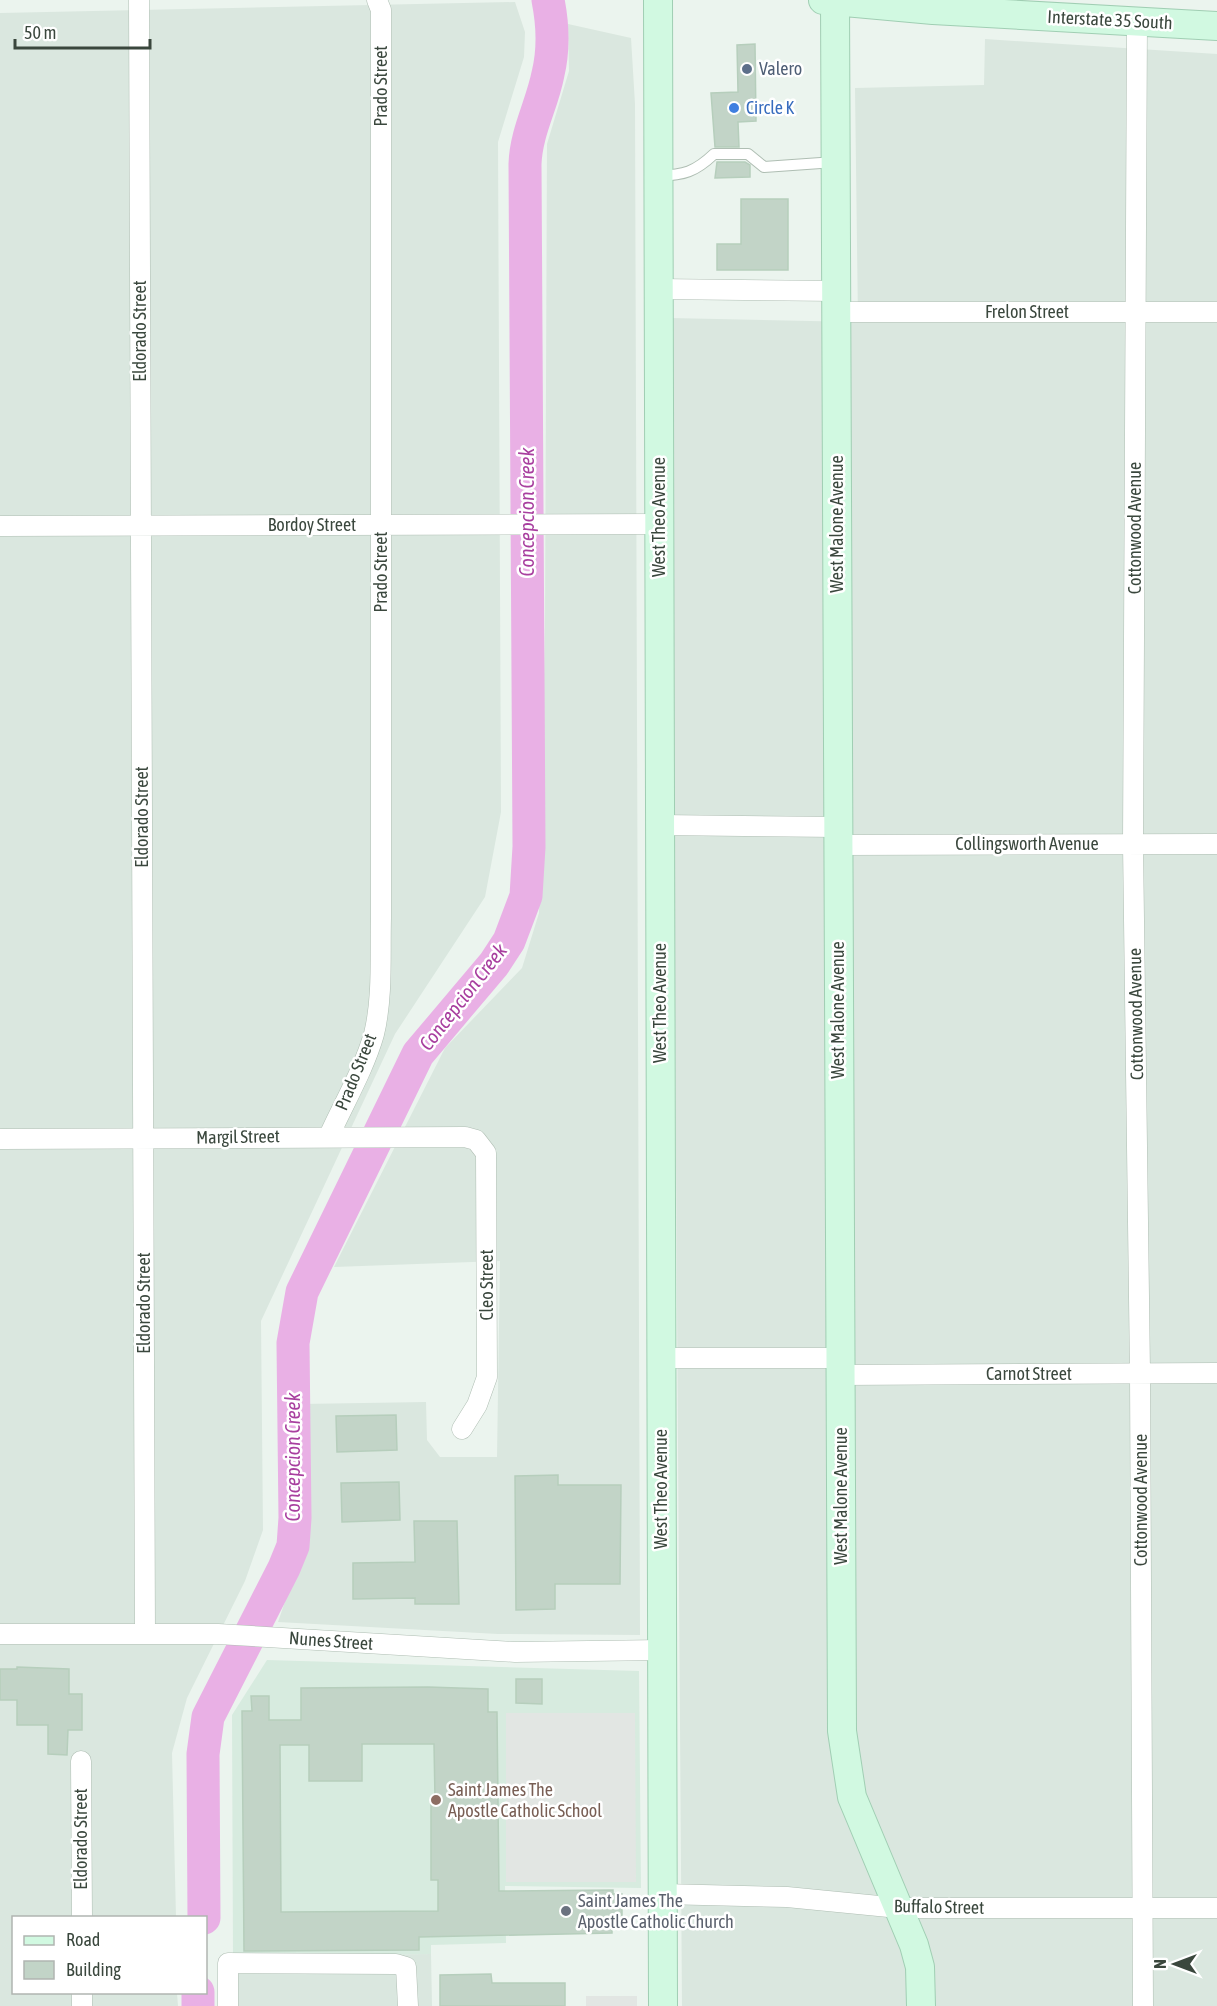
<svg xmlns="http://www.w3.org/2000/svg" width="1217" height="2006" font-family="'Asap Condensed',sans-serif">
<style>
.residential{fill:#dae7df}
.education{fill:#d7ebdf}
.parking{fill:#e2e6e3}
.lines{fill:none;stroke-linecap:round;stroke-linejoin:round}
.river{stroke:#e9b0e5;stroke-width:33}
.building{fill:#c2d4c7;stroke:#b6cebc;stroke-width:1.5;fill-rule:evenodd}
.lane-casing{stroke:#afbeb3;stroke-width:12}
.street-casing{stroke:#afbeb3;stroke-width:21}
.secondary-casing{stroke:#a0ceb3;stroke-width:30}
.lane{stroke:#fff;stroke-width:10}
.street{stroke:#fff;stroke-width:20}
.secondary{stroke:#d1f9e1;stroke-width:28}
.service-dot{fill:#5c6f8a;stroke:#fff;stroke-width:2}
.shop-dot{fill:#3f7fe0;stroke:#fff;stroke-width:2}
.education-dot{fill:#8d6e63;stroke:#fff;stroke-width:2}
.worship-dot{fill:#6b7280;stroke:#fff;stroke-width:2}
.labels{text-anchor:middle;stroke-width:5;stroke-linejoin:round;paint-order:stroke}
.street-label{font-size:18px;fill:#3a473d;stroke:#fff}
.service-label{font-size:18px;fill:#4e5e75;stroke:#fff;text-anchor:start}
.shop-label{font-size:18px;fill:#366cbe;stroke:#fff;text-anchor:start}
.education-label{font-size:18px;fill:#785e54;stroke:#fff;text-anchor:start}
.worship-label{font-size:18px;fill:#5b616d;stroke:#fff;text-anchor:start}
.water-label{font-size:20px;font-style:italic;fill:#a83f9f;stroke:#fff}
</style>
<rect width="100%" height="100%" fill="#ebf4ee"/>
<path class="residential" d="M515,2L525,32L524,57L498,142L501,812L485,897L395,1034L261,1321L263,1530L245,1581L187,1698L172,1753L176,1917L14,1918V1992L177,1993L178,2006H0V13Z
M568,24L631,38L635,104L640,1635L498,1634L278,1622L308,1535L301,1404L426,1402L427,1440L440,1457H497L500,1261L334,1267L445,1048L522,968L539,913L545,627L547,144L569,71Z
M985,39L1217,54V2006H682L670,318L858,322L855,88L984,85Z
M431,1954L432,2006H235L233,1956Z"/>
<path class="education" d="M267,1660L639,1671L641,1888L505,1886L506,1943L431,1945V1954L233,1956L232,1715Z"/>
<path class="parking" d="M506,1713H635L636,1882H506Z
M586,1996H637V2006H586Z"/>
<g class="lines">
<path class="river" d="M204,1918L203,1754L208,1717L284,1568L293,1546L295,1518L293,1343L302,1292L418,1054L494,964L509,941L526,896L529,847L525,164C526,132 542,105 548,74C554,49 553,25 548,0
M198,1992V2006"/>
</g>
<path class="building" d="M755,44L756,121L738,122L739,147H715L711,93L738,92L737,45Z
M717,162H745L750,165V177L715,178Z
M741,199H788V270H717V244H741Z
M396,1415L397,1450L337,1452L336,1416Z
M558,1475V1485H621L620,1584H555V1609L516,1610L515,1476Z
M399,1482L400,1520L342,1522L341,1483Z
M414,1521H457L459,1604H415V1598L353,1599V1563L415,1562Z
M17,1667L69,1669V1694H82V1730H68L67,1755L48,1754V1725H17V1700H0V1669H17Z
M516,1679H542V1704L516,1703Z
M428,1687L488,1689V1712H497L499,1891L613,1890V1894H622V1928H612V1933L419,1937V1950L244,1951L242,1711H252L251,1696H269V1720H301V1688ZM362,1744H434L435,1799H431V1880H438V1911L281,1912L280,1745H309V1781H362Z
M491,1974L492,1983H565V2006H440V1975Z"/>
<g class="lines">
<defs>
<path id="lane" d="M659,176C684,175 695,172 714,154H748L764,167L835,162"/>
<path id="street" d="M139,0L145,1634
M1137,22L1133,844L1140,1373L1143,2006
M658,289L837,291
M836,312H1217
M0,526L659,524
M660,825L838,827
M838,845L1217,844
M329,1136C344,1103 364,1069 374,1034C383,997 380,955 381,918V10L377,0
M0,1139L465,1137L476,1140L486,1153L487,1377L477,1405L462,1429
M661,1358H840
M840,1375L1217,1373
M0,1634H218L515,1652L662,1650
M81,1761L82,1918
M662,1894L787,1897L899,1908H1217
M82,1992V2006
M228,2006V1963L396,1964L406,1967L408,2006"/>
<path id="secondary" d="M658,0L663,2006
M823,0L933,10L1217,26
M835,0L842,1731L852,1797L914,1945L920,1967L921,2006"/>
</defs>
<use href="#lane" class="lane-casing"/>
<use href="#street" class="street-casing"/>
<use href="#secondary" class="secondary-casing"/>
<use href="#lane" class="lane"/>
<use href="#street" class="street"/>
<use href="#secondary" class="secondary"/>
</g>
<circle class="service-dot" cx="747" cy="69" r="6"/>
<circle class="shop-dot" cx="734" cy="108" r="6"/>
<circle class="education-dot" cx="436" cy="1800" r="6"/>
<circle class="worship-dot" cx="566" cy="1911" r="6"/>
<g class="labels">
<g class="street-label">
<text transform="translate(1110 20) rotate(3)" y="6">Interstate 35 South</text>
<text transform="translate(381 86) rotate(-90)" y="6">Prado Street</text>
<text x="1027" y="318">Frelon Street</text>
<text transform="translate(140 331) rotate(-90)" y="6">Eldorado Street</text>
<text transform="translate(659 517) rotate(-90)" y="6">West Theo Avenue</text>
<text transform="translate(837 524) rotate(-90)" y="6">West Malone Avenue</text>
<text x="312" y="531">Bordoy Street</text>
<text transform="translate(1135 528) rotate(-90)" y="6">Cottonwood Avenue</text>
<text transform="translate(381 572) rotate(-90)" y="6">Prado Street</text>
<text transform="translate(142 817) rotate(-90)" y="6">Eldorado Street</text>
<text x="1027" y="850">Collingsworth Avenue</text>
<text transform="translate(660 1003) rotate(-90)" y="6">West Theo Avenue</text>
<text transform="translate(838 1010) rotate(-90)" y="6">West Malone Avenue</text>
<text transform="translate(1136 1014) rotate(-91)" y="6">Cottonwood Avenue</text>
<text transform="translate(356 1072) rotate(-68)" y="6">Prado Street</text>
<text transform="translate(238 1137) rotate(-1)" y="6">Margil Street</text>
<text transform="translate(487 1285) rotate(-90)" y="6">Cleo Street</text>
<text transform="translate(144 1303) rotate(-90)" y="6">Eldorado Street</text>
<text x="1029" y="1380">Carnot Street</text>
<text transform="translate(661 1489) rotate(-90)" y="6">West Theo Avenue</text>
<text transform="translate(841 1496) rotate(-90)" y="6">West Malone Avenue</text>
<text transform="translate(1141 1500) rotate(-90)" y="6">Cottonwood Avenue</text>
<text transform="translate(331 1641) rotate(4)" y="6">Nunes Street</text>
<text transform="translate(81 1839) rotate(-90)" y="6">Eldorado Street</text>
<text transform="translate(939 1907) rotate(1)" y="6">Buffalo Street</text>
</g>
<g class="service-label">
<text x="759" y="75">Valero</text>
</g>
<g class="shop-label">
<text x="746" y="114">Circle K</text>
</g>
<g class="education-label">
<text x="448" y="1796">Saint James The<tspan x="448" dy="21">Apostle Catholic School</tspan></text>
</g>
<g class="worship-label">
<text x="578" y="1907">Saint James The<tspan x="578" dy="21">Apostle Catholic Church</tspan></text>
</g>
<g class="water-label">
<text transform="translate(527 512) rotate(-90)" y="7">Concepcion Creek</text>
<text transform="translate(463 997) rotate(-52)" y="7">Concepcion Creek</text>
<text transform="translate(293 1457) rotate(-90)" y="7">Concepcion Creek</text>
</g>
</g>
<rect x="12" y="1916" width="195" height="78" fill="#ffffff" stroke="#b0b5b1" stroke-width="1.5"/>
<rect x="24" y="1936" width="30" height="9" fill="#d1f9e1" stroke="#b0b5b1" stroke-width="1.5"/>
<text x="66" y="1946" font-size="18" fill="#3a473d">Road</text>
<rect x="24" y="1961" width="30" height="18" fill="#c2d4c7" stroke="#b0b5b1" stroke-width="1.5"/>
<text x="66" y="1976" font-size="18" fill="#3a473d">Building</text>
<g transform="translate(1175 1964) rotate(270)" stroke="#ffffff" stroke-width="4.5" paint-order="stroke">
<path d="M0-4.5L10 22L0 15L-10 22Z" fill="#3a473d"/>
<text y="-9" font-size="16" font-weight="bold" text-anchor="middle" fill="#3a473d">N</text>
</g>
<path d="M15 39v9h135v-9" fill="none" stroke="#3a473d" stroke-width="3"/>
<text x="24" y="39" font-size="18" fill="#3a473d" stroke="#ffffff" stroke-width="4.5" paint-order="stroke">50 m</text>
</svg>
